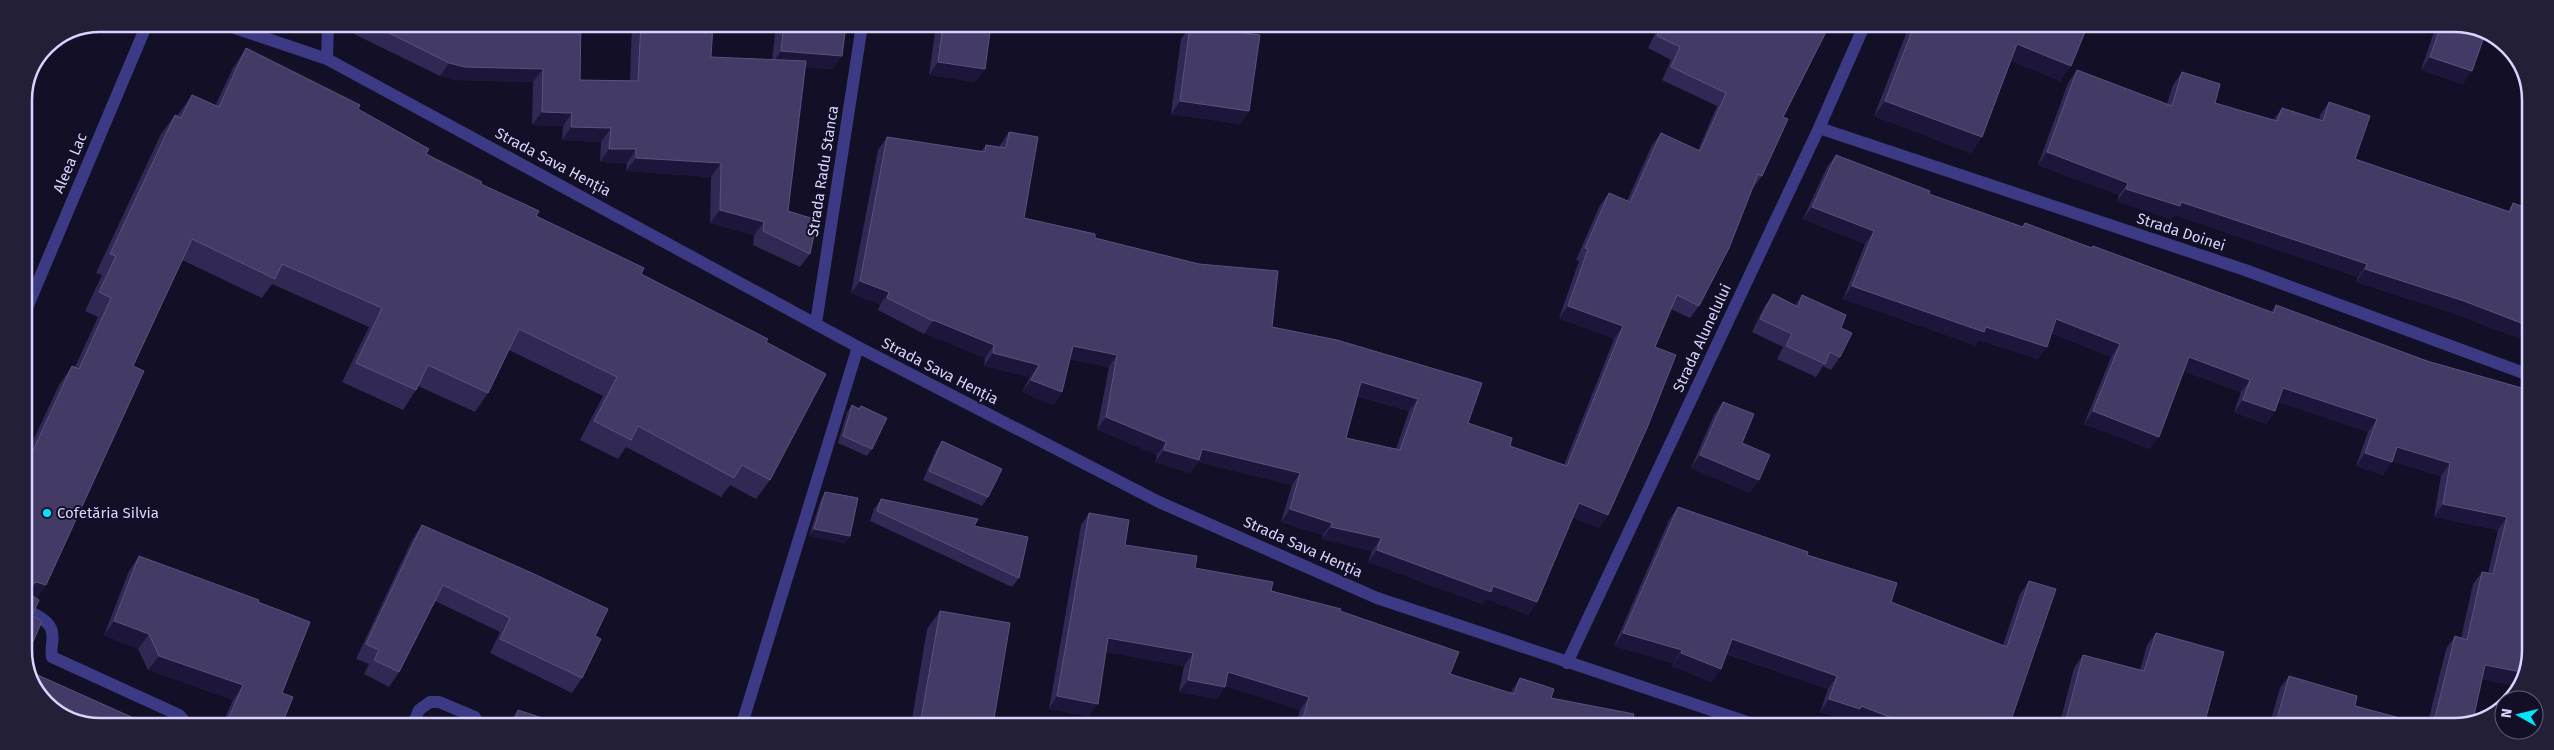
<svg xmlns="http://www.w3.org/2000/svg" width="2554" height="750" font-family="'Fira Sans',sans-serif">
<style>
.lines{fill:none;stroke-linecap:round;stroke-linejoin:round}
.minor{stroke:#3d3a85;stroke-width:12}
.wall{fill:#312854;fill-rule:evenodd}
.shaded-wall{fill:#1d163a}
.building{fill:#433a66;stroke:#5a527e;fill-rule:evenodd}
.poi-dot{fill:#00e5ff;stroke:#130f26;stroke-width:2}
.labels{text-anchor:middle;stroke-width:4;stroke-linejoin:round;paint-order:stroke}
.street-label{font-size:15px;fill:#d9d4ff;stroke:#130f26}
.poi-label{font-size:15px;fill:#d9d4ff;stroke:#130f26;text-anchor:start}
.rim{fill:none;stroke:#d9d4ff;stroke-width:2.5}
</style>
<rect width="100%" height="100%" fill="#130f26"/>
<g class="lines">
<path class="minor" d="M223,24L327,59L858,347L1159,502L1377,598L1756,725
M327,59L328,24
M1819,128L2245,270L2529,375
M24,315L147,24
M816,323L862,25
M24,609C34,614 50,620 52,632C54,641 50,648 52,657L179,715L187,724
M1567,663L1819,128L1864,26
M413,724L419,710L430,702H439L475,717
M742,724L858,347"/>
</g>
<path class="wall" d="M354,24H581L580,80H630L632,24H713L711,57L772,60L776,24L846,25L842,56L832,69L805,67L788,211L810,254L800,267L753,245L754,235L710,223L711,177L626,171L627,163L600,162L601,142L562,140L563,126L532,125L533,82L455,80L440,76L354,34Z
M936,25H991L985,69L975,82L929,75Z
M1659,25L1829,26L1783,117L1762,176L1753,188H1752L1699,306L1690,318L1671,309L1655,347L1608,515L1599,528L1573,517L1537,602L1528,615L1486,599L1482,604L1368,562L1372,551L1322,539L1323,535L1281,522L1292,485L1198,462L1190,473L1155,462L1157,455L1097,429L1109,367L1069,359L1062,392L1053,405L1022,392L1030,377L984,366L985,358L925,333L924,334L878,310L880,305L851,293L878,150L887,137L981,151L986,145L1000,147V145L1009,132L1024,218L1095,238L1272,327L1468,423L1510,446L1564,465L1614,339L1559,318L1579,261L1576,260L1600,205L1609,193L1627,201L1652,145L1661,133L1698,150L1717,106L1662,80L1671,60L1648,48ZM1357,396L1409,411L1396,449L1346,438Z
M1190,26L1249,111L1240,124L1171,114L1181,39Z
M1909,26H2069L2071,66L2060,81L2011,61L1982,137L1971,153L1874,116Z
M2436,26H2473L2463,84L2421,70Z
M246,48L358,109L426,154L481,184L536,216L766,342L770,480L756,499L730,485L721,497L626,447L618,459L580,440L603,396L509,350L488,393L475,412L418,386L416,390L403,410L342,382L369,327L272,284L262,298L182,260L133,366L46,585L37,598L32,616L24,654V460L59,385L72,366L75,367L98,317L85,311L102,275L96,273L161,134L175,115L177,116L192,95L215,106L233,68Z
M2077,70L2167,104L2173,85L2182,72L2215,103L2273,120L2282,108L2319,120L2320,115L2329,102L2355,159L2508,211L2513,203L2530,209L2529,342L2455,314L2356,282L2358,277L2174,215L2171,219L2117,201L2119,195L2038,165L2068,83Z
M1836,155L1929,194L2022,227L2025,223L2091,248L2093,246L2271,312L2276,305L2427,361L2529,390L2521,672L2512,685L2482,679L2453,726H2269L2280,688L2289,676L2355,706L2427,726L2446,649L2455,636L2461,638L2473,584L2482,572L2488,573L2498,530L2434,517L2441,476L2392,461L2383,475L2356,466L2368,432L2278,402L2275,411L2266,424L2234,412L2241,392L2183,371L2150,449L2084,424L2111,357L2051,333L2038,359L1978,340L1975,345L1843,299L1865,244L1803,219L1827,167Z
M1773,294L1795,305L1802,295L1841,328L1840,357L1831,370L1823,366L1816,377L1777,359L1783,347L1752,332L1764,307Z
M1723,402L1742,443L1750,493L1691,468L1714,415Z
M852,405L859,408L861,406L872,449L867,456L838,443L847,412Z
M942,441L988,497L982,506L923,480L936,450Z
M825,492L850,536L845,543L809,536L821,499Z
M881,499L1019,578L1012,587L870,521L874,509Z
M1678,507L1807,555L1891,602L2003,645L2020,594L2029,581L2009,726L1853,720L1851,722L1820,712L1828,689L1727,654L1712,682L1671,666L1673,663L1614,646L1669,520Z
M1089,513L1125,545L1195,568L1340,611L1450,674L1510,693L1520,678L1551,698L1632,722L1650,725H1296L1300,710L1225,686L1217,699L1179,692L1184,666L1106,652L1089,716L1049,709L1081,525Z
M422,525L595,636L582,678L572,693L490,653L500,632L435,601L399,672L389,687L364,674L369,664L356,659L412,540Z
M139,556L258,602L282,693V724H222L233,700L148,670L138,649L104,635L129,571Z
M940,611L993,725H911L927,629Z
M2156,633L2205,721L2222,726H2059L2074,668L2083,655L2140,670L2147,645Z
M518,710L561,724H508Z"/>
<path class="shaded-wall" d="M2017,44L2071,66L2060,81L2006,59Z
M781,51L842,56L832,69L772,64Z
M2430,57L2472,71L2463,84L2421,70Z
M938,62L985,69L975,82L929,75Z
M449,63L543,69L533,82L455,80L440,76Z
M1180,101L1249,111L1240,124L1171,114Z
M1885,101L1982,137L1971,153L1874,116Z
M542,112L572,113L563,126L532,125Z
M571,127L611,128L601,142L562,140Z
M609,149H636L627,163L600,162Z
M2047,152L2128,183L2119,195L2038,165Z
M636,158L721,163L711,177L626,171Z
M2126,189L2181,202L2367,264L2358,277L2174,215L2171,219L2117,201Z
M1812,207L1874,231L1865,244L1803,219Z
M720,210L764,222L754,235L710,223Z
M2365,269L2464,301L2529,326V342L2455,314L2356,282Z
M860,281L889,292L880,305L851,293Z
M1852,286L1986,327L2047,347L2038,359L1978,340L1975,345L1843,299Z
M1568,306L1623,326L1614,339L1559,318Z
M2056,319L2120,344L2111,357L2047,331Z
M933,320L994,345L985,358L925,333Z
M1073,346L1117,355L1109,367L1064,358Z
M993,353L1039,365L1030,377L984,366Z
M2189,357L2250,380L2241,392L2180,370Z
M1031,380L1062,392L1053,405L1022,392Z
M1361,382L1418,399L1409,411L1352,394Z
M2283,388L2377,419L2368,432L2274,401Z
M2243,400L2275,411L2266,424L2234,412Z
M2093,411L2159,437L2150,449L2084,424Z
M1106,417L1166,442L1157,455L1097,429Z
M2397,447L2450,463L2441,476L2388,460Z
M1202,449L1300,473L1292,485L1198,462L1190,473L1155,462L1164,450Z
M2365,453L2392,462L2383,475L2356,466Z
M1700,455L1759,480L1750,493L1691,468Z
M1579,503L1608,515L1599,528L1571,516Z
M2443,504L2507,517L2498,530L2434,517Z
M1290,509L1332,523L1323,535L1281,522Z
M1331,527L1381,538L1372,551L1322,539Z
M814,529L850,536L845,543L809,536Z
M1377,550L1493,586L1537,602L1528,615L1486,599L1482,604L1368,562Z
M36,582L46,585L33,604L30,587Z
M114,621L149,634L138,649L104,635Z
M1623,633L1682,650L1673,663L1614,646Z
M1108,638L1193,653L1184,666L1099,651Z
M1732,639L1837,676L1828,689L1723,652Z
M1681,653L1721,669L1712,682L1671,666Z
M159,656L243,685L233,700L148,670Z
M2485,665L2521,672L2512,685L2476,678Z
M1228,672L1309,697L1300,710L1220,685Z
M1188,680L1225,687L1217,699L1179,692Z
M1057,696L1098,704L1089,716L1049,709Z
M1829,699L1861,706L1913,726H1869L1853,720L1851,722L1820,712Z
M2066,720L2088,726H2062Z"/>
<path class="building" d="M371,24H581L580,80L638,81L641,24H713L711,57L806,61L788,211L817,220L810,254L763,231L764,222L720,210L721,163L636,158V149H609L611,128L571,127L572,113L542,112L543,69L465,67L449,63Z
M784,24L846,25L842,56L781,51Z
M943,25H991L985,69L938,62Z
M1661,25L1829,26L1783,117L1788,119L1762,176L1758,174L1729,248L1699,306L1677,295L1655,347L1676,355L1647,428L1608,515L1579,503L1537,602L1493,586L1491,592L1377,550L1381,538L1331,527L1332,523L1290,509L1300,473L1202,449L1199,460L1164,450L1166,442L1106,417L1117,355L1073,346L1062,392L1031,380L1039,365L993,353L994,345L933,320V321L887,298L889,292L860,281L887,137L985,152L986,145L1006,148L1009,132L1038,137L1024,218L1095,234V238L1199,264L1278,271L1272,327L1337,340L1482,383L1468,423L1512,438L1510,446L1567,466L1623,326L1568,306L1588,249L1585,248L1609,193L1630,202L1661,133L1700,151L1726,93L1671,67L1680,47L1657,36ZM1361,382L1418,399L1400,450L1346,438Z
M1190,26L1260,35L1249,111L1180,101Z
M1914,26H2069L2085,32L2071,66L2017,44L1982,137L1885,101Z
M2441,26H2473L2485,34L2472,71L2430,57Z
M246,48L360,105L358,109L429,149L426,154L482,182L481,184L539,211L536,216L644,268L641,274L768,339L766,342L826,374L770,480L742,465L734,478L638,426L631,440L594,421L617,377L519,329L488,393L428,365L416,390L356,363L382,308L282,264L275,279L192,239L133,366L144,371L46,585L36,582L30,587L31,595L39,600L32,616L42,621L26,658L24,654V470L72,366L79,369L111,298L99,292L116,256L110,254L175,115L181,118L192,95L219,107Z
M2077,70L2172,106L2182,72L2220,84L2215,103L2277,121L2282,108L2323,121L2329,102L2370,116L2355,159L2510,212L2513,203L2530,209L2529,326L2464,301L2365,269L2367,264L2181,202L2180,206L2126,189L2128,183L2047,152Z
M1836,155L1930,191L1929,194L2023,227L2025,223L2092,248L2093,246L2274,313L2276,305L2427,361L2529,390L2528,643L2521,672L2485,665L2473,720L2453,726H2433L2455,636L2467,640L2482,572L2493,574L2507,517L2443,504L2450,463L2397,447L2392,462L2365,453L2377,419L2283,388L2275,411L2243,400L2250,380L2189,357L2159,437L2093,411L2120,344L2056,319L2047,347L1986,327L1984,332L1852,286L1874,231L1812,207Z
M1773,294L1798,307L1802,295L1846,315L1841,328L1852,333L1840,357L1830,352L1825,364L1786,346L1792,334L1760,319Z
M1723,402L1754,414L1742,443L1770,455L1759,480L1700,455Z
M852,405L859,409L861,406L887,418L872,449L843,436Z
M942,441L1002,469L988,497L929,471Z
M825,492L858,498L850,536L814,529Z
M881,499L978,519L974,526L1028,537L1019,578L877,511Z
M1678,507L1808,552L1807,555L1897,583L1891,602L2007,647L2029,581L2056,589L2009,726H1913L1861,706L1860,709L1829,699L1837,676L1732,639L1721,669L1681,653L1682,650L1623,633Z
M1089,513L1129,520L1125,545L1197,556L1195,568L1273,582L1271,591L1341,609L1340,611L1459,652L1450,674L1514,694L1520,678L1554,689L1551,698L1634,714L1632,722L1650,725H1301L1309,697L1228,672L1225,687L1188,680L1193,653L1108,638L1098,704L1057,696Z
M422,525L532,573L608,609L595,636L601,639L582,678L500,639L510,618L443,585L399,672L374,660L379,650L366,644Z
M139,556L259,600L258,602L310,622L282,693L293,697L282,724H226L243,685L159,656L149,634L114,621Z
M940,611L1010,623L993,725H920Z
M2156,633L2224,652L2205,721L2222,726H2088L2066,720L2083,655L2144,671Z
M31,672L147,724H81L43,700Z
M2289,676L2357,696L2355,706L2430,726H2275Z
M518,710L561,724H513Z"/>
<circle class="poi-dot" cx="47" cy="513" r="5"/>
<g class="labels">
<g class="street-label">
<text transform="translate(553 162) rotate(28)" y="5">Strada Sava Henția</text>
<text transform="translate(70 163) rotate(-67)" y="5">Aleea Lac</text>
<text transform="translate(823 171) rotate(-81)" y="5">Strada Radu Stanca</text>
<text transform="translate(2181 232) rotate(18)" y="5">Strada Doinei</text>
<text transform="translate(1702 338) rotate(-65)" y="5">Strada Alunelului</text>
<text transform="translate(940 371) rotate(27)" y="5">Strada Sava Henția</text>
<text transform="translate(1303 547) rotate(24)" y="5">Strada Sava Henția</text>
</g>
<g class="poi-label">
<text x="57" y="518">Cofetăria Silvia</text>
</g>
</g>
<path d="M0 0H2554V750H0ZM100 32H2454A68 68 0 0 1 2522 100V650A68 68 0 0 1 2454 718H100A68 68 0 0 1 32 650V100A68 68 0 0 1 100 32Z" fill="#231f37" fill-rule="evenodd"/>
<path class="rim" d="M100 32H2454A68 68 0 0 1 2522 100V650A68 68 0 0 1 2454 718H100A68 68 0 0 1 32 650V100A68 68 0 0 1 100 32Z"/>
<g transform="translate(2519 715) rotate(278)"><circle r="24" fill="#130f26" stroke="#625e7d"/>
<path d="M0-4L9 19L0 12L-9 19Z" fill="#00e5ff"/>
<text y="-8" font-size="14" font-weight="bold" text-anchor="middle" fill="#d9d4ff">N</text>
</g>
</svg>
